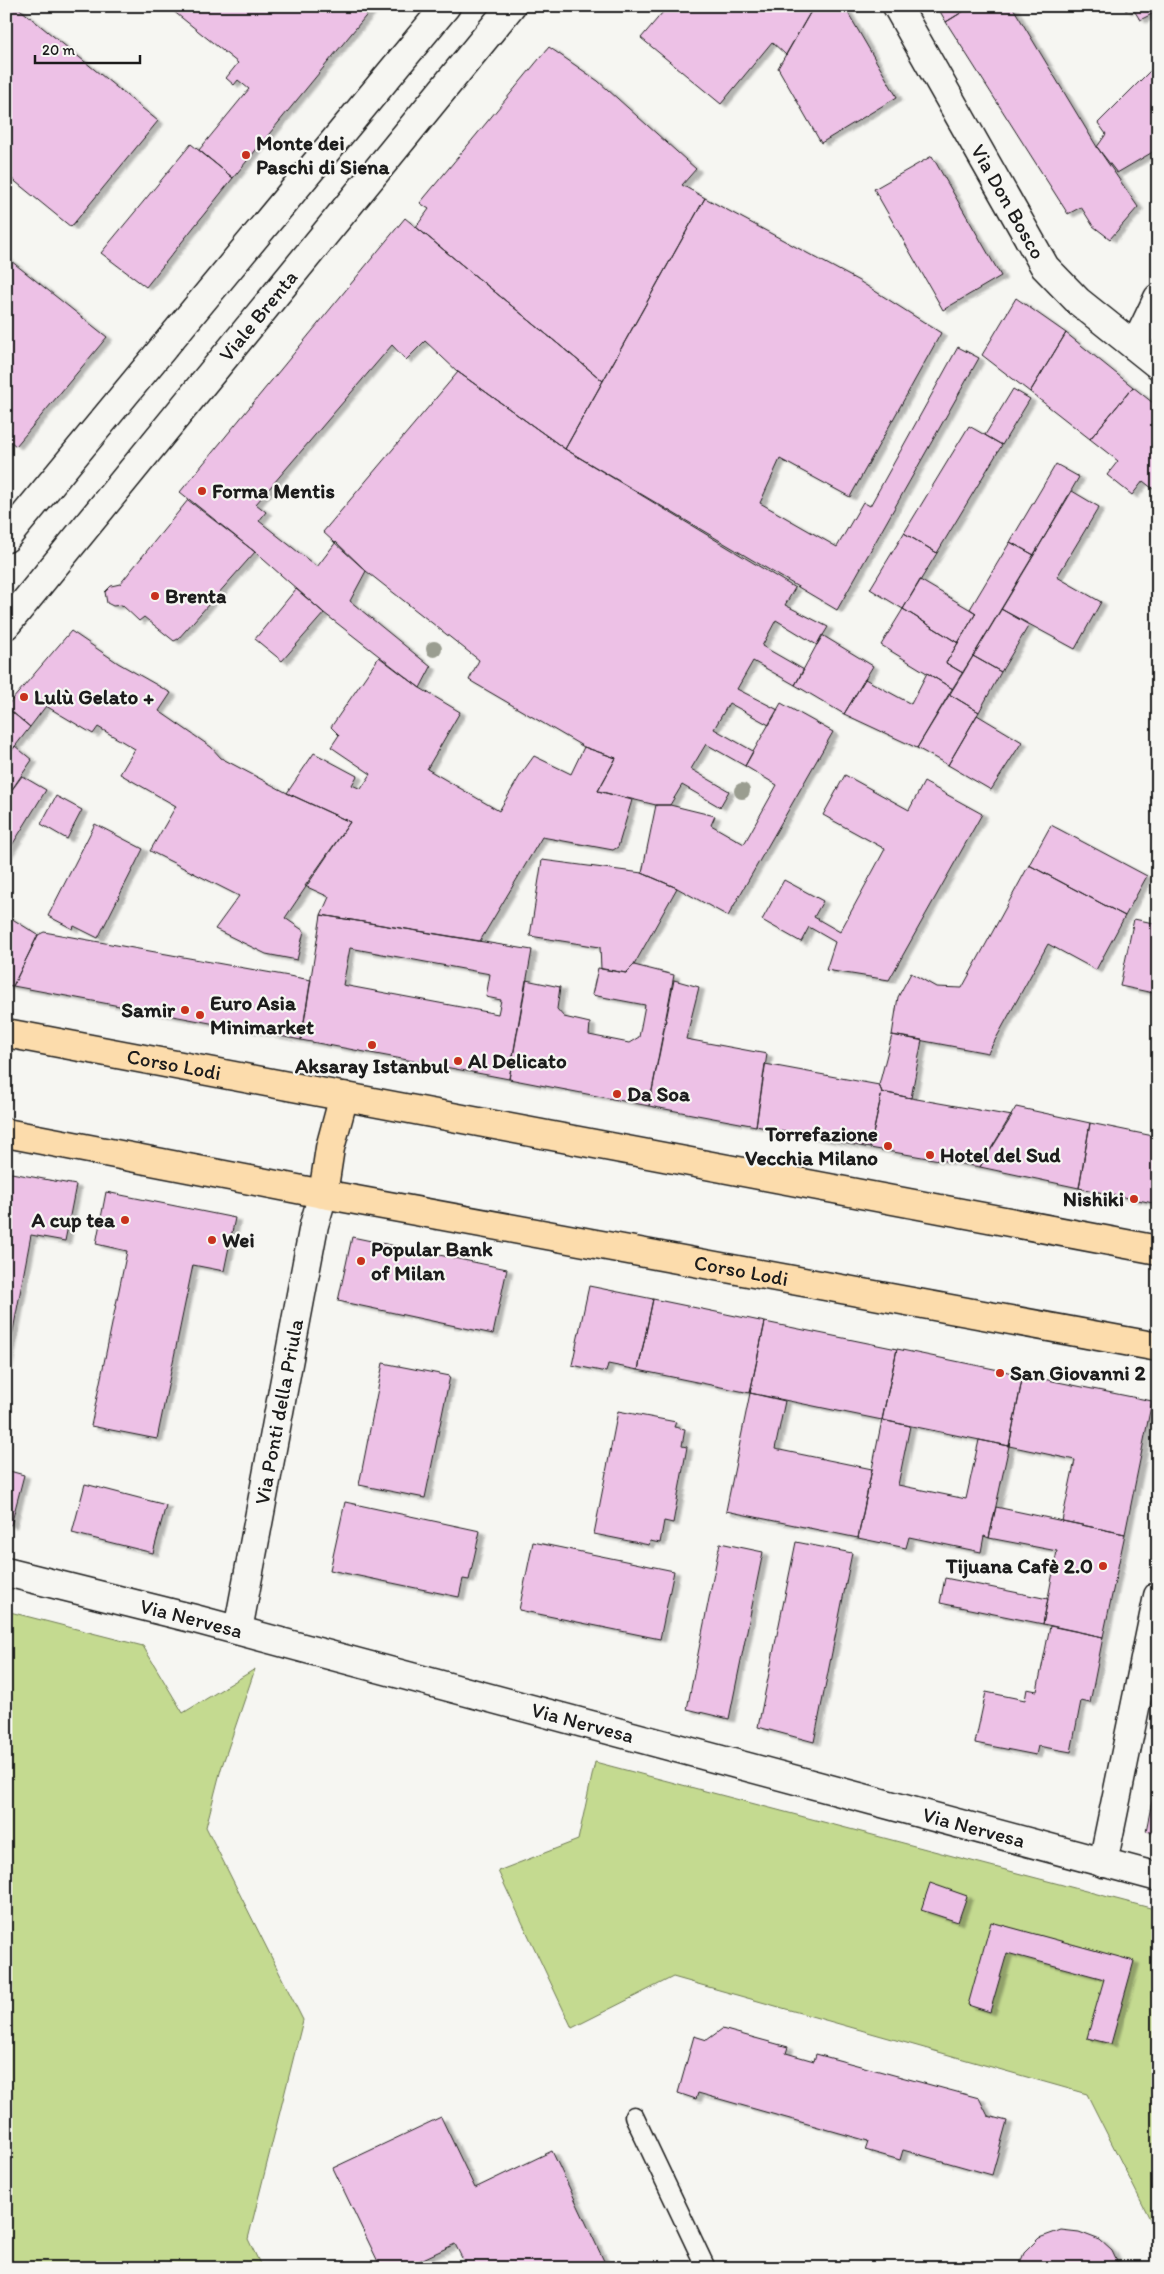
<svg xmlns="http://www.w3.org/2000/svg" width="1164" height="2274" font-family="Itim,sans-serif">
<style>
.green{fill:#c4da90;stroke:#707b56}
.building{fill:#edc1e6;stroke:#1c1c1c;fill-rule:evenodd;filter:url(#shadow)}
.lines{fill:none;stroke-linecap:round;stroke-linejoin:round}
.service-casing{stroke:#1c1c1c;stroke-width:21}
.minor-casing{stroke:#1c1c1c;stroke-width:31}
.tertiary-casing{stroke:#1c1c1c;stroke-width:31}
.primary-casing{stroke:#1c1c1c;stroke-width:31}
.service{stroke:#f6f6f2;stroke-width:18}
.minor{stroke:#f6f6f2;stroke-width:28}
.tertiary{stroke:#f6f6f2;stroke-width:28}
.primary{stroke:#fcdcac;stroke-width:28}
.tree{fill:#9a9d90}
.poi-dot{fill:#c8321e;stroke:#f6f6f2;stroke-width:2}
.labels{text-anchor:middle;stroke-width:4.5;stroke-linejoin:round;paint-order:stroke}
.poi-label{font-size:21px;font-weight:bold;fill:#1c1c1c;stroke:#f6f6f2;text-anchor:start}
.street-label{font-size:21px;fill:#1c1c1c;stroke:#f6f6f2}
</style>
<defs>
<filter id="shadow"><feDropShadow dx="5.5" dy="3" stdDeviation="1" flood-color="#0004"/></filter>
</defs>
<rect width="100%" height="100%" fill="#f6f6f2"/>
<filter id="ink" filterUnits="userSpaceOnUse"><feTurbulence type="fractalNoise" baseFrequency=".02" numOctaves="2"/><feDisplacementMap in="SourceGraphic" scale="10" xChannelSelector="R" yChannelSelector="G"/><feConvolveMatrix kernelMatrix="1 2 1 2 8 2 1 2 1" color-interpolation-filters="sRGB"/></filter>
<g filter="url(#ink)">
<path class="green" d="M6,1611L143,1646L183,1713L255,1669L221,1769L206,1827L303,2020L248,2239L262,2268H6Z
M595,1762L1158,1910V2235L1087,2094L673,1977L572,2028L498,1871L578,1840Z"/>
<path class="building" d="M6,6H16L158,121L71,227L6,174Z
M167,6H374L233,178L199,150L249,89L238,80L234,85L226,78L238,63Z
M668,6H814L786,55L772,42L721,104L641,38Z
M814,6H844L897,97L821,143L778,68Z
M937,6H972L946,22Z
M972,6H1012L1097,147L1138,207L1110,239L1093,226L1081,207L1068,214L946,22Z
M1124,6H1158V11L1140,20L1132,7L1126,11Z
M549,47L598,81L696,169L682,185L705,198L603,381L416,227L429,209L420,203Z
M1158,63V147L1151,153L1117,173L1097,147L1106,134L1098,123Z
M191,144L233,178L146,287L101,253Z
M932,156L1001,276L943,310L874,189Z
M705,198L859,281L941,333L850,497L780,459L760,503L837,547L863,502L870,506L958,347L979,358L837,610L565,449Z
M405,218L603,381L565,449L458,372L425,341L406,360L392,345L256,504L266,512L259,521L317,567L336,542L366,571L350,601L431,667L420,688L324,613L255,552L180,492Z
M6,257L107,337L16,446L6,438Z
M1016,298L1066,333L1030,392L982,355Z
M1066,333L1133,387L1090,439L1030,392Z
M458,372L565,449L795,588L785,605L828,627L817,645L776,620L762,646L804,670L795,685L753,661L737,689L778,710L769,725L729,703L714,729L753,751L745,766L706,744L691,769L729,791L720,807L682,785L670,805H656L598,791L616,758L584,747L469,680L479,660L366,571L323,532Z
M1133,387L1158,407V493L1143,481L1132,495L1107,475L1118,461L1090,439Z
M1013,389L1030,399L1002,445L985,435Z
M969,426L1002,445L937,553L904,533Z
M1056,464L1079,477L1034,555L1010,542Z
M1072,491L1099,507L1057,577L1101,602L1075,649L1001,609Z
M188,500L255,552L178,639L174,641L144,617L139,621L122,605L113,606L107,603L105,592L111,586L120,584Z
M904,533L937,553L903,609L870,589Z
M1010,542L1034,555L963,673L946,663L976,613L970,609Z
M920,580L976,613L958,643L903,609Z
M296,589L324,613L282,661L255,639Z
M903,609L958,643L946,663L963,673L953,689L881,645Z
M1001,609L1029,625L1001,672L973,656Z
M71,631L118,663L171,693L159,711L211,747L221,758L287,793L350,822L285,918L304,931L297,960L266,954L215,929L239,896L150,851L176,806L120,774L135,749L98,727L93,734L46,706L30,727L6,707Z
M822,635L873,666L844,714L795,685Z
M973,656L1001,672L979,712L949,694Z
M379,657L420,688L460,712L427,769L499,811L521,774L534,756L571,774L584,747L616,758L598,791L632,800L618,847L613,850L542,837L480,941L321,915L329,897L305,886L350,822L287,793L314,753L357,776L352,785L361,789L371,774L331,747L339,735L331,727Z
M927,673L953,689L917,748L844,714L865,679L911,704Z
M949,694L979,712L948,765L917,748Z
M781,703L833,732L728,916L677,888L642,873L656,805H670L715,816L711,825L744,844L777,785L745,766Z
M6,707L30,727L6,758Z
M977,715L1022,742L991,790L948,765Z
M15,746L32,760L6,798V758Z
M845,775L909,810L924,782L982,814L889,980L826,970L835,942L809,927L801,942L762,920L784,880L823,901L814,917L840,932L885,849L823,815Z
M22,776L46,790L6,855V798Z
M56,796L82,810L67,839L41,824Z
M95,824L143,849L98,938L74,926L73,929L48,916Z
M1051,825L1147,876L1125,916L1029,865Z
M542,860L642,873L677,888L634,965L626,973L601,969L600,947L530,936Z
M1029,865L1125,916L1096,970L1048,944L988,1053L892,1035L898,997L911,973L936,987L962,988Z
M6,915L38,935L13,986L6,985Z
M321,915L532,950L509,1079L301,1040ZM350,948L490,974L486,997L501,1000L498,1014L343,985Z
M1134,919L1158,924V994L1120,986Z
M44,932L311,980L301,1040L13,986L38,935Z
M634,965L674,975L649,1106L509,1079L526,980L560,987L557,1009L564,1017L590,1023L589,1035L629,1043L639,1037L645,1005L592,995L598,968L626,973Z
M674,980L699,987L686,1039L767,1054L756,1126L649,1106Z
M892,1035L922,1040L911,1098L882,1092L879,1085Z
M765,1064L879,1085L882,1092L870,1148L756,1126Z
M882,1092L911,1098L1012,1116L980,1167L870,1148Z
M1016,1107L1090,1123L1079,1188L980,1167Z
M1090,1123L1158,1137V1204L1079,1188Z
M6,1172L76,1185L65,1241L31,1235L6,1368Z
M106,1192L235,1218L224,1271L193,1265L157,1439L91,1426L127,1251L96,1244Z
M352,1237L507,1269L493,1334L338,1301Z
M589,1286L653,1299L638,1370L608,1364L606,1372L572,1365Z
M653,1299L765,1322L750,1393L638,1370Z
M765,1322L897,1349L882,1420L750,1393Z
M897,1349L1023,1375L1009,1446L882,1420Z
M383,1363L450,1376L425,1498L359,1485Z
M1023,1375L1152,1401L1125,1534L1062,1521L1075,1460L1009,1446Z
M750,1393L785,1401L775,1449L872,1469L858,1538L726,1511Z
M618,1411L676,1422L674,1427L685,1429L682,1446L687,1447L673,1523L664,1521L660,1543L650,1541L649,1545L594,1534Z
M882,1420L910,1426L898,1485L966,1499L979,1440L1009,1446L989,1538L984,1536L981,1552L909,1537L906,1548L858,1538Z
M6,1470L24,1475L11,1525L6,1523Z
M85,1484L166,1505L153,1553L72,1533Z
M345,1502L480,1531L469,1580L463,1579L459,1597L330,1570Z
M996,1507L1125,1534L1103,1637L1043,1624L1057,1551L989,1538Z
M533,1542L674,1571L660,1639L519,1610Z
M796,1542L852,1553L814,1742L758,1727Z
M720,1543L763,1552L729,1719L687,1709Z
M945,1578L1048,1599L1043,1624L940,1603Z
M1050,1626L1103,1637L1090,1703L1081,1701L1071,1752L1038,1746L1036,1755L975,1743L986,1692L1025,1700L1027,1689L1037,1691Z
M1158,1772V1834L1146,1831Z
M930,1883L967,1896L958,1922L921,1910Z
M991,1922L1134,1961L1111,2044L1087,2038L1104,1979L1007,1953L990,2012L968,2005Z
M722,2029L788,2047L786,2053L814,2061L816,2054L979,2098L988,2116L1007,2121L992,2175L903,2150L900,2160L865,2150L868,2141L698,2093L696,2099L678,2093L694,2036L707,2040Z
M441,2117L475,2188L552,2151L604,2261L590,2268H467L455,2244L404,2268H381L333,2168Z
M1061,2230L1079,2232L1100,2240L1112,2251L1120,2268H1018L1024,2253L1039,2238Z"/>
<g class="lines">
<defs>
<path id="service" d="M634,2116L706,2268"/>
<g id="minor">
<path id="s1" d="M897,6L1045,267L1078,301L1158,365"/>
<path d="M1135,346L1158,298"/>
<path id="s2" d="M6,1572L195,1619L1158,1877"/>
<path id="s3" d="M238,1630L314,1225L323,1194"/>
<path d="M1103,1863L1158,1596"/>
</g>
<g id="tertiary">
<path d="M6,538L446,6"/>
<path id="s4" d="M6,625L511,6"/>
</g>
<g id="primary">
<path id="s5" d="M6,1033L1158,1250"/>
<path id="s6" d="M6,1133L323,1194L1158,1347"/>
<path d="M323,1194L330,1148L344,1096"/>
</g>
</defs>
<use href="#service" class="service-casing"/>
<use href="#minor" class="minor-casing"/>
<use href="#tertiary" class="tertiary-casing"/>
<use href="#primary" class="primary-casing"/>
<use href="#service" class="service"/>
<use href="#minor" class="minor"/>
<use href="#tertiary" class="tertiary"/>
<use href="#primary" class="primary"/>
</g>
<g class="tree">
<circle cx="434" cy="649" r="8"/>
<circle cx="742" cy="791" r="8"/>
</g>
</g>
<g class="poi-dot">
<circle cx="246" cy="155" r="5"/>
<circle cx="202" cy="491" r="5"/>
<circle cx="155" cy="596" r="5"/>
<circle cx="24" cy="697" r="5"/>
<circle cx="185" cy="1010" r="5"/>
<circle cx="200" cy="1015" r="5"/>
<circle cx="372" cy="1045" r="5"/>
<circle cx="458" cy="1061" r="5"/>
<circle cx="617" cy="1094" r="5"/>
<circle cx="888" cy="1146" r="5"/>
<circle cx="930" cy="1155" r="5"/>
<circle cx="1134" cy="1199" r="5"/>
<circle cx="125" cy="1220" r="5"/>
<circle cx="212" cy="1240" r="5"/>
<circle cx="361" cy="1261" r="5"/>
<circle cx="1000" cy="1373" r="5"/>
<circle cx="1103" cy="1566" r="5"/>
</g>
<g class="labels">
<g class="poi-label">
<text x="256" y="150">Monte dei<tspan x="256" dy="24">Paschi di Siena</tspan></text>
<text x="212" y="498">Forma Mentis</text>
<text x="165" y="603">Brenta</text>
<text x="34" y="704">Lulù Gelato +</text>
<text x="210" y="1010">Euro Asia<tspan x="210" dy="24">Minimarket</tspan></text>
<text x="175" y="1017" text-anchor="end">Samir</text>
<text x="468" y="1068">Al Delicato</text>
<text x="372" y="1073" text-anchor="middle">Aksaray Istanbul</text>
<text x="627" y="1101">Da Soa</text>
<text x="878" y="1141" text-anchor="end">Torrefazione<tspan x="878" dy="24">Vecchia Milano</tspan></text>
<text x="940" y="1162">Hotel del Sud</text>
<text x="1124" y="1206" text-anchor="end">Nishiki</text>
<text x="115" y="1227" text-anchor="end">A cup tea</text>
<text x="222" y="1247">Wei</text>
<text x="371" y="1256">Popular Bank<tspan x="371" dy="24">of Milan</tspan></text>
<text x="1010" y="1380">San Giovanni 2</text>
<text x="1093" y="1573" text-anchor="end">Tijuana Cafè 2.0</text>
</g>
<g class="street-label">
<text dy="7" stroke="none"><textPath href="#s1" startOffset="225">Via Don Bosco</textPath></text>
<text dy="7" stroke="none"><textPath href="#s4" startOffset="399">Viale Brenta</textPath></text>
<text dy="7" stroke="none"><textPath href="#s5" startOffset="171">Corso Lodi</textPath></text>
<text dy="7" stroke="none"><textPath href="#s6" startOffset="748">Corso Lodi</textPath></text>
<text dy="7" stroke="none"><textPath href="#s3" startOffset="222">Via Ponti della Priula</textPath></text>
<text dy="7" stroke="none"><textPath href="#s2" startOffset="191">Via Nervesa</textPath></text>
<text dy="7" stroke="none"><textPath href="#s2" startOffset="596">Via Nervesa</textPath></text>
<text dy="7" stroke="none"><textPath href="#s2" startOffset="1001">Via Nervesa</textPath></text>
</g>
</g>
<rect width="1164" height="2274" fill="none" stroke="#f6f6f2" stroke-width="25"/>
<rect x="12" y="12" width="1139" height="2249" fill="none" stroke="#1c1c1c" stroke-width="2" filter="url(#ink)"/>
<path d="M35 55v8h105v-8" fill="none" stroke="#1c1c1c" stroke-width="2.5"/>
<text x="42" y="55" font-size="15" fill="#1c1c1c" stroke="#f6f6f2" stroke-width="4" paint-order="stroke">20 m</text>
</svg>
